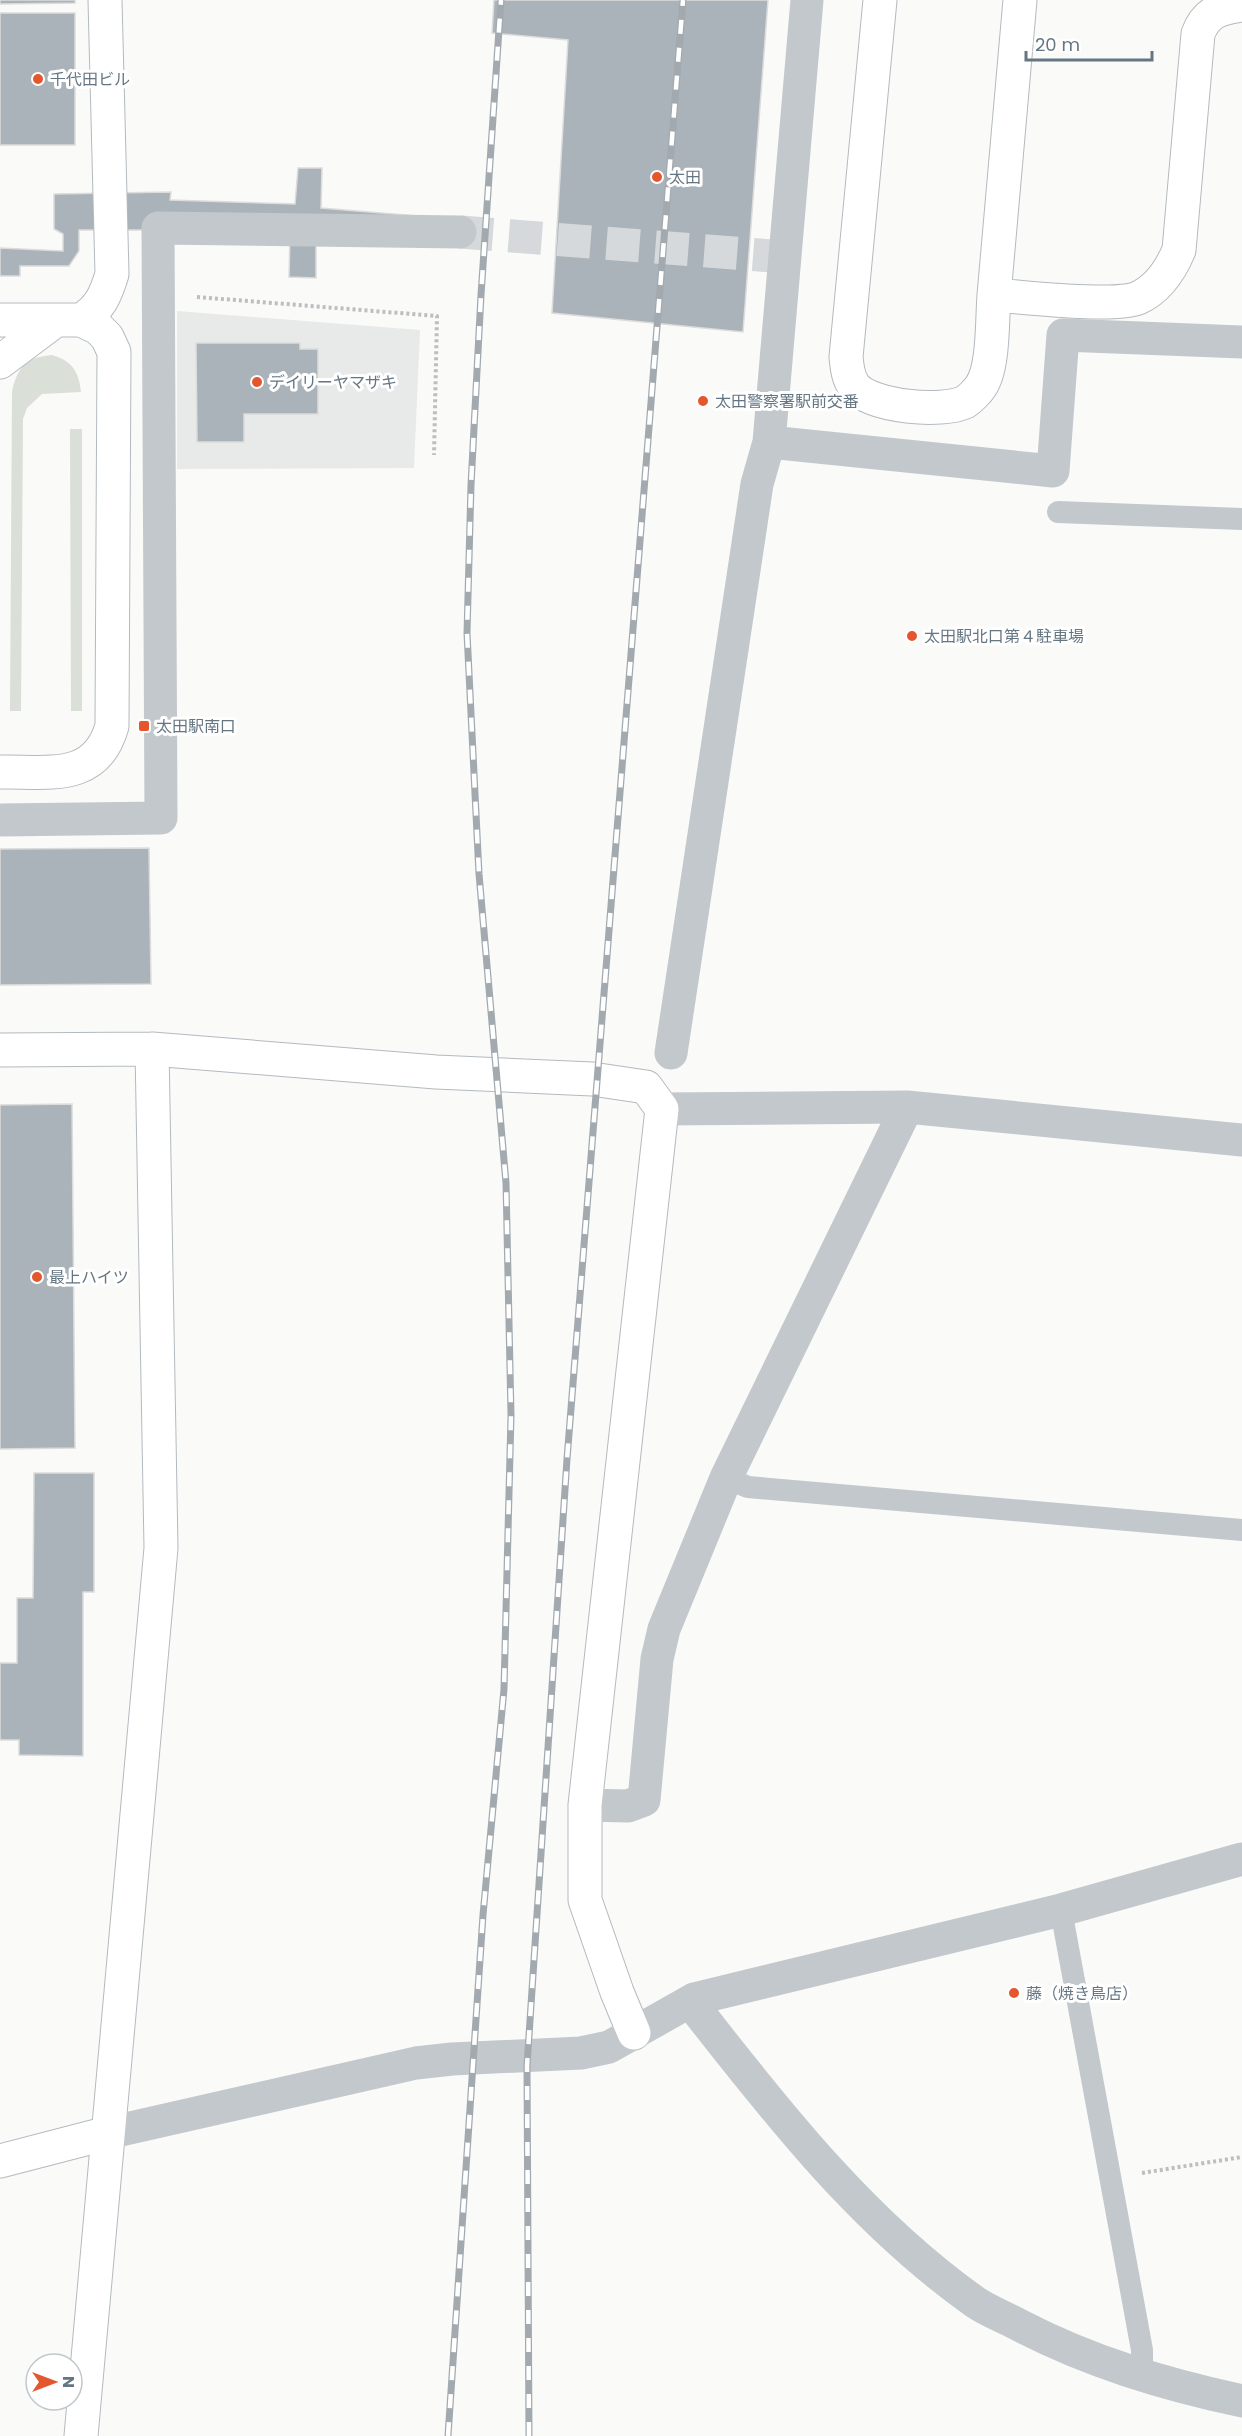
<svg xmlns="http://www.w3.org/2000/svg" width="1242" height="2436" font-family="Poppins,'Noto Sans JP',sans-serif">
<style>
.built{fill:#e8e9e9}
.green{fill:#dadfd7}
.building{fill:#aab3b9;stroke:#dcdcda;stroke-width:1.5}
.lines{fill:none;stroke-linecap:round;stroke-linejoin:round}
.street-tunnel{stroke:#d5d9db;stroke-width:33;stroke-dasharray:33 16;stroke-linecap:butt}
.secondary-casing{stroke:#b3babf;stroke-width:35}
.path{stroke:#bbbfc2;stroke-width:4;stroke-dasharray:3 3;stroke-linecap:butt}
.lane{stroke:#c3c8cc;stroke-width:22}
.street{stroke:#c3c8cc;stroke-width:33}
.secondary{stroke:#fff;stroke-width:33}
.rail-casing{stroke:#a2aab0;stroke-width:7}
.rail{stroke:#fff;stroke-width:4.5;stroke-dasharray:14;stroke-linecap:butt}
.poi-dot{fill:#e4572e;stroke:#fff;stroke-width:2}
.labels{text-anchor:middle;stroke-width:6;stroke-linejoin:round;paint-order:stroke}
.poi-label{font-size:16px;fill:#657683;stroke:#fff;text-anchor:start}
</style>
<rect width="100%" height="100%" fill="#fafaf8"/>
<path class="built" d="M177,311L420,330L414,468L177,469Z"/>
<path class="green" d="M52,355C72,361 79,371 81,392L42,394L27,408L23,419L21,711H10L12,392C17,367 27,357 52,355Z
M70,429H82V711H71Z"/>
<path class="building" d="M0,0H75V3L0,4Z
M494,0H768L743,332L552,313L568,40L492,33Z
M0,13H75V145H0Z
M298,168H322L321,208L466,220L316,239V278L289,277L290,235L143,230H79V251L69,266H20V276H0V248L63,251V234L54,229V194L171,192L170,200L295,204Z
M196,343H300V349H318V414H244V442H197Z
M149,848L151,984L0,985V849Z
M72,1104L75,1448L0,1449V1105Z
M34,1473H94V1592H83V1756L19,1755V1740H0V1663H17V1598H33Z"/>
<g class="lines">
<path class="street-tunnel" d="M460,232L785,257"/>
<defs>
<path id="secondary" d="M880,0L846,357C847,367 848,379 855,387C872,407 942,413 965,402C970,399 978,391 981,386C994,367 992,319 994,295C1025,297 1113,308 1138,298C1158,289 1171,269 1179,250L1198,34C1206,12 1220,8 1242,5
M994,295L1020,0
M0,320H81L98,328L107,337L114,352L112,726C96,783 48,771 0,772
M81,320C100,309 106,294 112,274L105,0
M0,362L56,320
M0,1050L152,1049L436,1072L592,1079L646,1087L662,1109L585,1805V1900L617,1992L634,2033
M0,2161L108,2133
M81,2436L161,1548L152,1049"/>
</defs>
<use href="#secondary" class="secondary-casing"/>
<path class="path" d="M197,297L437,316L434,455
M1142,2173L1242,2157"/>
<path class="lane" d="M1058,512L1242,519
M726,1478L748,1487L1242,1530
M1061,1910L1142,2350V2375"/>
<path class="street" d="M807,0L769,442L1053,471L1063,335L1242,342
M0,820L161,818L158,228L460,232
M671,1053L757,484L769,442
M662,1109L907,1107
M585,1805L628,1806L644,1800L657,1659L664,1629L726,1478L907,1107L1242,1140
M694,1999L699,2013C781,2118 865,2224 975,2302C988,2311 1004,2317 1019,2325C1090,2362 1164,2384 1242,2401
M108,2133L416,2063L452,2059L581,2053L609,2047L694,1999L1061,1910L1242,1859"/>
<use href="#secondary" class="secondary"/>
<defs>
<path id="rail" d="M448,2436L483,1915L504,1689L511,1415L506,1183L479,874L467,633L471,485L481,295L501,0
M529,2436L527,2066L567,1459L683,0"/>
</defs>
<use href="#rail" class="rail-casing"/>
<use href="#rail" class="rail"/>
</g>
<g class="poi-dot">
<circle cx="38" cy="79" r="6"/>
<circle cx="657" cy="177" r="6"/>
<circle cx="257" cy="382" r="6"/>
<circle cx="703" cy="401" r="6"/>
<circle cx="912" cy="636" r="6"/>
<rect x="138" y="720" width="12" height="12" rx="3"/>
<circle cx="37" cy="1277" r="6"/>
<circle cx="1014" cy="1993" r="6"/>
</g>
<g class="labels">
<g class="poi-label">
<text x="50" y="85">千代田ビル</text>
<text x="669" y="183">太田</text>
<text x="269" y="388">デイリーヤマザキ</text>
<text x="715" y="407">太田警察署駅前交番</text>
<text x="924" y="642">太田駅北口第４駐車場</text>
<text x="156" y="732">太田駅南口</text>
<text x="49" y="1283">最上ハイツ</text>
<text x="1026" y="1999">藤（焼き鳥店）</text>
</g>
</g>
<g transform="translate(54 2382) rotate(90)"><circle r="28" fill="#ffffff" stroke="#c1c8cd" stroke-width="1.5"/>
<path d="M0-4.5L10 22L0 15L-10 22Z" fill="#e4572e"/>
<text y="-9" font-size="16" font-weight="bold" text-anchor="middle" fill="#657683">N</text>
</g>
<path d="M1026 51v9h126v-9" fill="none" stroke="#657683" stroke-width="3"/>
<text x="1035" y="51" font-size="18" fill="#657683" stroke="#ffffff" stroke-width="4.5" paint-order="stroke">20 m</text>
</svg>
